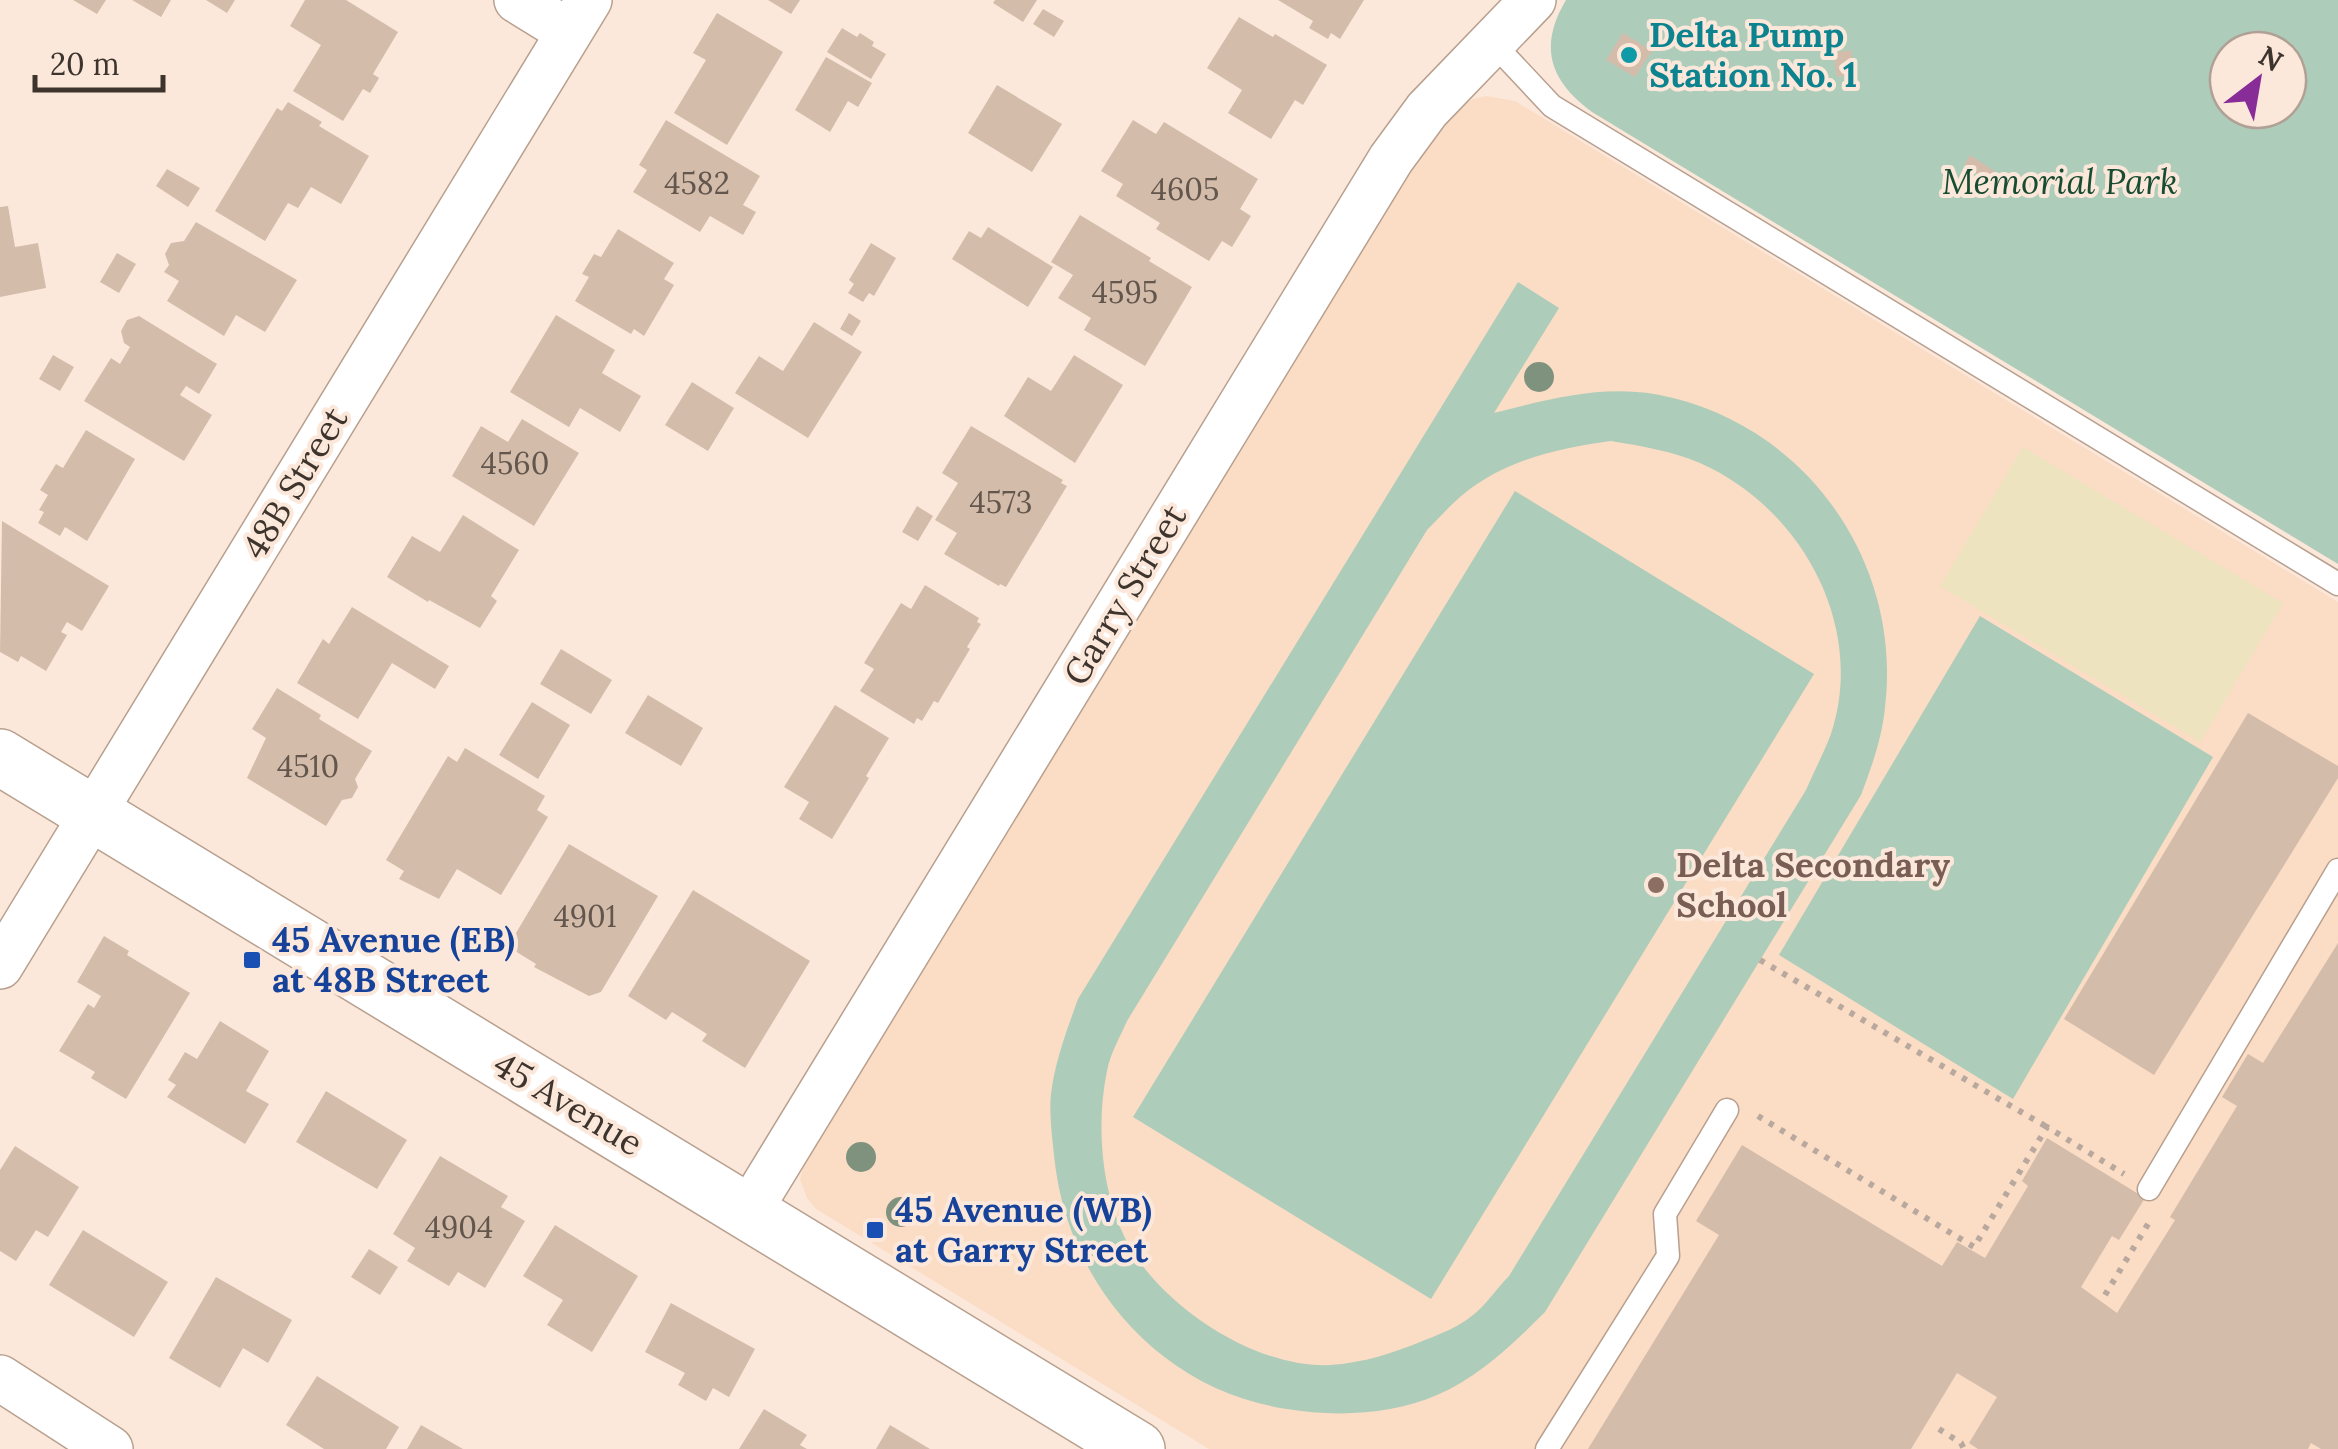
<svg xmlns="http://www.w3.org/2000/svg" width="2338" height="1449" font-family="Lora,serif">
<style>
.built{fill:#fbdcc5}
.green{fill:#adccb9;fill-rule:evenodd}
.sand{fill:#ede3be}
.building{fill:#d4bcab}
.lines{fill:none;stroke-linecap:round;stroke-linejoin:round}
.lane-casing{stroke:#b8a08f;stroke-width:25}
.street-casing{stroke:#b8a08f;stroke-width:48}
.secondary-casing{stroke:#b8a08f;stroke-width:58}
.path{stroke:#b8a89d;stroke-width:6;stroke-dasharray:5 8;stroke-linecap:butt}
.lane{stroke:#fff;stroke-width:22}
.street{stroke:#fff;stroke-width:45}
.secondary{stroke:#fff;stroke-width:55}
.tree{fill:#7e927e}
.culture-dot{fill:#0f9aa8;stroke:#fce8da;stroke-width:4}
.education-dot{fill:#8d6e63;stroke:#fce8da;stroke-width:4}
.transit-dot{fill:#1a4fb4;stroke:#fce8da;stroke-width:4}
.labels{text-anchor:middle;stroke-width:8;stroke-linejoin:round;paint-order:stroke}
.number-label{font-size:30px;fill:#63564c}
.culture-label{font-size:35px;font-weight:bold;fill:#0d838f;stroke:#fce8da;text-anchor:start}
.park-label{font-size:35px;font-style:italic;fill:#174c32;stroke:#fce8da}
.street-label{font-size:35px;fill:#3d342d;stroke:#fce8da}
.education-label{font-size:35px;font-weight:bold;fill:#785e54;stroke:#fce8da;text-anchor:start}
.transit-label{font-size:35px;font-weight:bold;fill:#164399;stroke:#fce8da;text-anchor:start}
</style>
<rect width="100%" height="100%" fill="#fce8da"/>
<path class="built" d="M1486,96L1515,101L2338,602V1449H1209L816,1209L807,1198L800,1179L803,1168L1407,174L1460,108L1473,99Z"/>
<path class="green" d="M1566,0H2338V564L1592,112C1550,81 1538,47 1566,0ZM2228,50H2288V110H2228Z
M1518,282L1559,308L1494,413C1553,398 1612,382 1673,398C1811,432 1902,566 1885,707C1882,738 1872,766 1861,795L1545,1312C1513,1344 1479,1377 1437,1395C1392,1415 1334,1417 1287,1409C1159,1390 1066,1282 1054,1155C1052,1135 1049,1113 1051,1094C1055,1061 1067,1030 1078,999ZM1611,441C1641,446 1672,451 1700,463C1800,507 1867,625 1831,734C1824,753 1814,771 1806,790L1509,1276C1497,1288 1486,1305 1473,1315C1460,1326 1441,1334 1425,1340C1394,1353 1363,1363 1330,1365C1254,1369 1156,1303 1124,1236C1101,1188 1096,1124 1107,1071C1110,1054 1120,1037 1127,1021L1427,530C1440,517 1452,503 1466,492C1508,459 1560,448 1611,441Z
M1515,491L1814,674L1431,1299L1133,1117Z
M1980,616L2213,757L2013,1099L1779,955Z"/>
<path class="sand" d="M2023,447L2283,603L2200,742L1940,586Z"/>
<path class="building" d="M73,0H106L97,14Z
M132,0H171L161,17Z
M206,0H235L227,13Z
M305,0H346L398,32L373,74L379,78L370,93L363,89L343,121L293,91L321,45L290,26Z
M768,0H800L791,14Z
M995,0H1037L1023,22L993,3Z
M1278,0H1364L1340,39L1331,33L1328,39L1309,28L1313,21Z
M1043,9L1064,21L1054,37L1033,24Z
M717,13L783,52L727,145L674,113L706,60L693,53Z
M1239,17L1273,37L1275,34L1327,65L1303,105L1295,100L1271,139L1228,113L1242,90L1207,68Z
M842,28L857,37L860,33L874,42L872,46L886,54L871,79L827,52Z
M1623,33L1652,51L1635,77L1606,60Z
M1851,50L1855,74L1837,77L1833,53Z
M826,57L872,83L858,107L848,101L830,132L795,110Z
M997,85L1062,124L1032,172L968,133Z
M288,102L322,122L319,126L369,156L341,204L311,187L298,208L288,203L265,241L215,211L277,108L282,111Z
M666,120L760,176L743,205L756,212L743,235L710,216L700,232L633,192L647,170L639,165Z
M1133,120L1156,134L1164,122L1258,179L1240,209L1251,216L1232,247L1222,241L1209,261L1156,229L1160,223L1116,196L1123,184L1101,171Z
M1970,155L2020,188L2014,197L1964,165Z
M167,169L200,188L188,207L156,186Z
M8,206L15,247L38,243L46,288L0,297V207Z
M1080,215L1151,258L1149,261L1192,287L1145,366L1084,330L1091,318L1058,298L1073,275L1051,262Z
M196,222L297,280L265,332L236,315L224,336L167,301L179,281L164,272L169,265L165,254L171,243L184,241Z
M988,227L1053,267L1028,307L952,259L969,231L981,238Z
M618,229L674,263L664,279L674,285L644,336L634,329L631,334L575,301L589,277L582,274L594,254L601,257Z
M871,243L896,258L874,296L869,293L863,302L848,293L854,284L849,280Z
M117,253L136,264L119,293L100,282Z
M849,313L861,321L852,336L840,329Z
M556,315L615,350L602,373L641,396L620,432L580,408L569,427L510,392Z
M139,316L217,364L199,394L186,386L180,395L212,415L184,461L84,401L111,358L120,364L130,347L124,343L121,331L127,320Z
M814,322L862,352L808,438L735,393L759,356L783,371Z
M53,355L74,367L60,391L39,379Z
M1074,355L1123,385L1075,463L1004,416L1028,377L1051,391Z
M692,382L734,408L708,451L665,425Z
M522,419L579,453L534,526L452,476L481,426L508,442Z
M971,426L1063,480L1061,483L1067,486L1006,587L1000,584L999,586L944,554L957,533L935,520L958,483L942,473Z
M86,430L135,459L87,541L65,527L60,536L38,523L44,512L39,510L48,495L40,490L56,464L63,468Z
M917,506L933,516L918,541L902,532Z
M463,515L519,550L491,596L497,601L480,628L429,600L428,602L387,577L412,536L440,552Z
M2,521L109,586L82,631L67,622L61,632L67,635L46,671L21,656L18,662L0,652Z
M925,585L979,618L977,622L981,624L967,647L970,649L938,703L934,701L922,721L917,718L914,724L860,691L874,669L864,663L901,603L911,609Z
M352,607L449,666L435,689L392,663L358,719L297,683L323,639L329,644Z
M561,649L612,680L591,714L540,684Z
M277,688L321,715L319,719L372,751L355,779L358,787L352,798L342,800L326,826L247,778L266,738L252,729Z
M648,695L703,728L681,766L625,733Z
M532,702L570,725L538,779L499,755Z
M835,705L889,738L866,776L869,778L832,839L799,819L809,802L784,787Z
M2248,713L2338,766V778L2154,1075L2064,1019Z
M465,748L545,796L537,810L548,817L501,895L457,869L439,899L399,879L404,871L386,860L448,756L457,762Z
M569,844L658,896L601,992L589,996L534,967L536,964L515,951L513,938Z
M693,890L810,961L745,1068L702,1041L707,1034L672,1012L666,1020L628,996Z
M104,936L129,951L127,955L190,993L126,1099L91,1078L95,1072L59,1051L88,1004L94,1008L101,996L77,982Z
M2338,943V1449H2321L2311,1443L2308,1449H1978L1969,1443L1997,1397L1957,1373L1911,1449H1588L1719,1235L1696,1221L1742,1145L1942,1266L1957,1242L1985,1258L2028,1186L2022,1181L2047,1138L2145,1198L2119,1240L2112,1236L2081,1287L2117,1313L2175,1220L2170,1217L2237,1106L2222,1097L2248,1054L2263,1063Z
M220,1021L269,1051L246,1091L269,1104L245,1144L167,1097L176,1085L168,1080L185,1052L197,1059Z
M326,1091L407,1140L377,1189L296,1142Z
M15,1146L79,1187L48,1237L36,1230L16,1261L0,1251V1170Z
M440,1156L508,1196L501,1207L525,1221L485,1288L458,1272L449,1286L407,1261L415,1248L393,1234Z
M555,1225L638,1276L592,1352L547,1325L563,1300L523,1276Z
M83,1230L168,1282L134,1337L49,1285Z
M369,1249L398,1267L380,1295L351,1277Z
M216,1277L292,1320L268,1363L243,1348L220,1388L169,1358Z
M671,1303L755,1349L729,1397L713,1388L706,1401L678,1385L685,1373L645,1352Z
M317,1376L399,1427L386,1449H324L286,1425Z
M764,1409L807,1435L800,1445L807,1449H739Z
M421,1425L463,1449H407Z
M890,1425L930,1449H876Z"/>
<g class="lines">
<defs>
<path id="lane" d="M1491,41L1552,106L2338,584
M2149,1189L2338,870
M1547,1449L1668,1256L1665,1214L1727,1110"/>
<path id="street" d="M517,0L569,32
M0,966L589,0
M747,1214L1391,159L1427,110L1533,0
M0,1378L110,1449"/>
<path id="secondary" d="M0,757L1137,1449"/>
</defs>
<use href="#lane" class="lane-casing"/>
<use href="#street" class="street-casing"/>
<use href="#secondary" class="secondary-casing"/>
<path class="path" d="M1760,960L2047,1127
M1758,1116L1974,1247L2047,1127L2124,1174
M2105,1295L2151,1219
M1939,1429L1961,1443L1964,1449"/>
<use href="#lane" class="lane"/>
<use href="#street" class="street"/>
<use href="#secondary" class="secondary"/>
</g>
<g class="tree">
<circle cx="1539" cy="377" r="15"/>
<circle cx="861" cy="1157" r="15"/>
<circle cx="901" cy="1212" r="15"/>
</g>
<circle class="culture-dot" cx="1629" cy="55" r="10"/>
<circle class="education-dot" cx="1656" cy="885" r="10"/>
<g class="transit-dot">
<rect x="242" y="950" width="20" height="20" rx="5"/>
<rect x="865" y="1220" width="20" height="20" rx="5"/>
</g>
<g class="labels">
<g class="number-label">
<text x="697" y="194">4582</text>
<text x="1185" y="200">4605</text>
<text x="1125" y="303">4595</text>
<text x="515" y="474">4560</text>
<text x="1001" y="513">4573</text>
<text x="308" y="777">4510</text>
<text x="585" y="927">4901</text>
<text x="459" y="1238">4904</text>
</g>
<g class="culture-label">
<text x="1649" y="47">Delta Pump<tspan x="1649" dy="40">Station No. 1</tspan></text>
</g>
<g class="park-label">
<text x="2060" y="194">Memorial Park</text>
</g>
<g class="street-label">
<text transform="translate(295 483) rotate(-59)" y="12">48B Street</text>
<text transform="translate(1125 595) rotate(-59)" y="12">Garry Street</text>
<text transform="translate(568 1104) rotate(31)" y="12">45 Avenue</text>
</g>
<g class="education-label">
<text x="1676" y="877">Delta Secondary<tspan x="1676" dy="40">School</tspan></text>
</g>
<g class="transit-label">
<text x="272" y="952">45 Avenue (EB)<tspan x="272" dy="40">at 48B Street</tspan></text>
<text x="895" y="1222">45 Avenue (WB)<tspan x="895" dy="40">at Garry Street</tspan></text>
</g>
</g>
<g transform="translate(2258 80) rotate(31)"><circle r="48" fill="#fce8da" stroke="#b0a095" stroke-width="2.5"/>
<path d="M0-8L18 38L0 25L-18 38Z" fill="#882c97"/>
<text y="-15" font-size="28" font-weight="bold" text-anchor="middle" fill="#3d342d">N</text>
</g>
<path d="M35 75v15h128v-15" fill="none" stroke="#3d342d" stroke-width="5"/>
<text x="50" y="75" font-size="30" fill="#3d342d" stroke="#fce8da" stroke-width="8" paint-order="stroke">20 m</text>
</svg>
